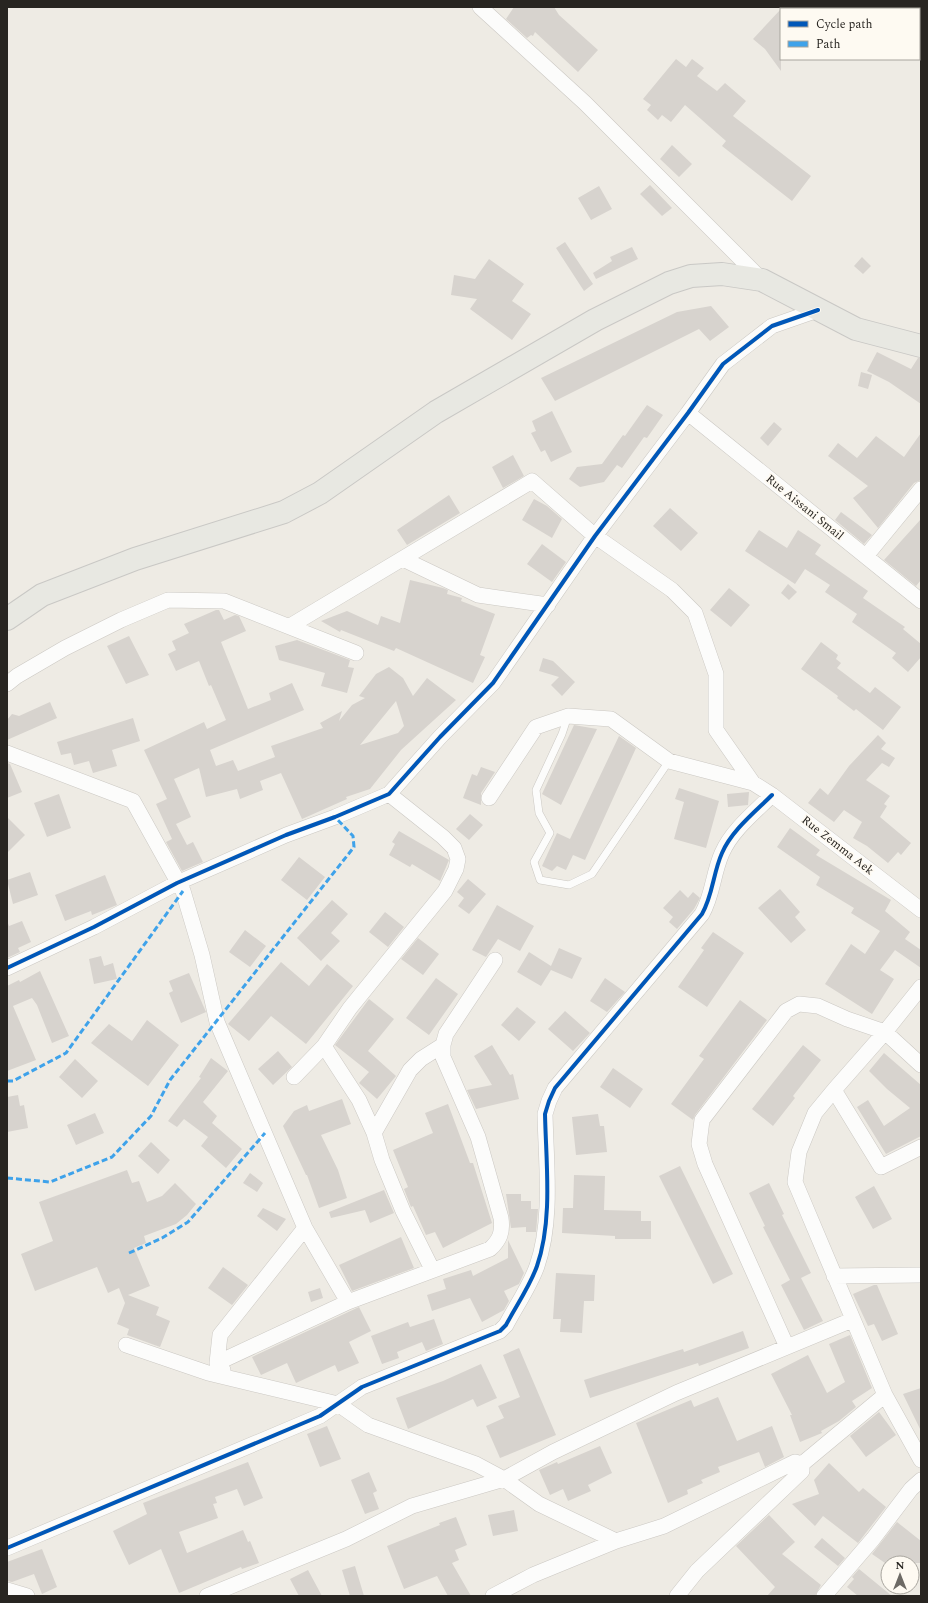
<svg xmlns="http://www.w3.org/2000/svg" width="928" height="1603" font-family="Spectral,serif">
<style>
.building{fill:#d7d3ce;fill-rule:evenodd}
.lines{fill:none;stroke-linecap:round;stroke-linejoin:round}
.lane-casing{stroke:#cbc8c3;stroke-width:8}
.street-casing{stroke:#cbc8c3;stroke-width:16}
.primary-casing{stroke:#c9c8c5;stroke-width:24}
.lane{stroke:#fcfcfb;stroke-width:7}
.street{stroke:#fcfcfb;stroke-width:15}
.primary{stroke:#e8e8e2;stroke-width:22}
.quiet{stroke:#3ea2ea;stroke-width:3;stroke-dasharray:6 3;stroke-linecap:butt}
.cycleway-casing{stroke:#fefaf2;stroke-width:6}
.cycleway{stroke:#0057b8;stroke-width:4}
.labels{text-anchor:middle;stroke-width:3.5;stroke-linejoin:round;paint-order:stroke}
.street-label{font-size:12px;fill:#282521;stroke:#fefaf2}
</style>
<rect width="100%" height="100%" fill="#eeebe4"/>
<path class="building" d="M514,7H554L559,15L598,50L578,72L535,32L533,36L531,35L527,38L506,19Z
M781,9V71L765,49L753,39Z
M676,59L686,67L692,59L704,68L697,76L717,91L725,83L746,101L733,116L811,176L792,201L722,146L726,141L685,105L671,122L662,115L658,120L647,110L651,105L643,99Z
M672,145L692,164L679,177L660,159Z
M650,185L672,208L662,216L640,194Z
M599,186L612,209L591,220L578,198Z
M565,242L593,284L584,291L556,248Z
M632,247L638,259L596,279L593,273L612,261L610,257Z
M862,257L871,266L863,274L854,266Z
M489,259L524,284L512,301L531,314L512,340L470,309L477,299L451,295L454,275L475,279Z
M711,306L729,327L710,341L699,329L555,401L541,378L677,312Z
M877,352L911,369L918,358H921V404L889,382L867,371Z
M861,372L872,375L868,389L858,386Z
M647,405L663,415L647,438L644,437L622,468L617,465L604,482L580,487L569,479L577,467L602,464L623,435L625,436Z
M552,411L572,452L551,462L545,450L541,452L531,433L536,431L532,421Z
M774,422L782,429L768,446L760,438Z
M921,433V480L914,483L878,528L853,498L868,486L828,456L838,443L857,458L876,436L904,457Z
M513,455L524,476L503,488L492,467Z
M449,495L460,513L407,545L397,530Z
M534,499L547,506L562,519L552,538L522,520Z
M670,508L698,533L681,551L653,526Z
M841,512L872,535L864,544L835,520Z
M921,519V580L916,586L884,560Z
M759,530L787,548L798,530L821,545L815,554L868,591L863,598L905,627L903,629L921,644V657L908,672L892,658L896,653L852,622L857,614L825,592L830,585L805,569L795,584L745,551Z
M542,544L566,562L552,582L527,564Z
M410,580L443,588L448,590L447,594L462,598L461,601L495,614L480,655L485,657L473,683L396,648L394,651L341,630L340,632L321,621L347,611L378,625L381,616L400,623Z
M788,584L797,592L789,600L781,593Z
M729,588L750,605L731,627L710,610Z
M216,610H219L224,620L235,615L239,616L246,631L221,642L248,709L271,700L269,693L292,683L304,710L210,750L216,766L233,760L238,771L275,757L271,746L323,728L320,723L342,711L339,721L352,705L365,698L359,696L376,674L389,667L403,678L413,696L427,678L456,700L401,750L370,789L346,797L347,799L302,819L281,773L260,781L263,790L240,799L237,789L206,797L199,768L174,779L191,817L176,824L187,845L193,842L203,862L182,871L166,842L172,839L156,804L167,799L144,750L204,722L207,729L226,720L211,685L209,686L199,661L176,671L168,654L176,650L172,641L189,633L184,624ZM396,701L404,726L398,733L360,745Z
M129,636L149,675L126,684L107,646Z
M297,640L350,660L348,667L354,668L347,693L321,686L325,673L279,660L275,646Z
M821,642L838,655L836,659L841,663L837,668L870,693L875,687L901,707L883,730L856,709L854,711L837,698L838,696L801,669Z
M543,658L553,661L575,682L562,696L551,685L559,677L539,671Z
M50,702L57,718L7,740V720L12,714L19,716Z
M133,718L140,741L112,750L117,766L93,773L89,761L74,765L71,753L61,755L57,742Z
M574,725L597,729L561,805L542,794Z
M878,735L886,743L881,749L895,758L889,767L882,763L866,780L890,796L884,804L887,806L880,817L911,843L901,855L898,852L888,863L867,846L853,838L862,822L844,810L834,822L808,803L820,788L828,795L849,766Z
M619,736L636,748L585,860L573,855L566,870L557,866L552,871L542,866L557,833L570,839Z
M7,763L10,764L22,792L7,798Z
M481,767L495,772L481,793V805L463,798L472,774L477,776Z
M679,788L719,801L706,848L674,839L684,802L675,799Z
M749,792L748,805L728,807L727,794Z
M59,794L71,828L47,837L34,803Z
M470,814L483,825L469,840L456,829Z
M7,817L25,835L7,853Z
M790,828L820,850L816,855L891,900L885,911L910,932L905,939L921,950V968L895,950L880,970L894,979L872,1014L825,984L851,944L865,954L880,931L851,913L854,908L816,885L820,877L777,847Z
M399,831L449,860L440,881L412,864L410,867L389,855L395,844L392,842Z
M299,857L325,877L307,900L281,880Z
M30,872L38,895L13,904L7,880Z
M105,875L117,905L92,915L91,911L65,921L55,895Z
M468,879L486,894L469,914L458,906L464,898L457,892Z
M780,889L800,912L795,917L806,930L791,943L758,908Z
M680,890L688,898L693,892L700,898L694,909L677,929L669,922L673,917L663,908Z
M332,900L348,914L331,933L340,941L321,961L297,938Z
M497,905L534,926L520,951L498,939L486,957L472,950Z
M385,912L404,927L388,947L369,932Z
M7,921L9,926L22,921L31,942L18,948L20,952L7,958Z
M245,930L266,946L250,967L229,952Z
M713,932L744,953L707,1007L678,987L704,950L701,948Z
M418,938L439,954L423,975L401,959Z
M559,948L582,958L572,979L551,970L541,986L517,972L529,952L551,966Z
M101,956L104,966L113,963L117,979L94,984L89,959Z
M281,962L309,986L327,964L353,986L306,1044L271,1016L249,1041L228,1024Z
M40,971L69,1036L52,1043L37,1005L32,998L13,1006L36,1060L7,1071V986L19,980L20,982Z
M189,973L206,1012L181,1023L169,993L173,991L169,981Z
M436,978L458,994L429,1035L406,1018Z
M605,978L625,992L607,1012L590,1001Z
M369,999L394,1019L368,1051L396,1076L377,1099L359,1083L369,1072L335,1045Z
M740,1000L767,1020L695,1115L693,1120L671,1104L704,1059L699,1056Z
M517,1007L536,1022L519,1041L501,1025Z
M565,1011L590,1033L573,1051L548,1029Z
M147,1020L179,1045L148,1086L91,1043L109,1024L132,1041Z
M492,1045L510,1075L513,1074L519,1099L476,1109L467,1090L492,1085L474,1056Z
M803,1045L821,1060L793,1096L795,1098L773,1126L752,1109Z
M278,1051L292,1067L273,1085L258,1069Z
M884,1053L921,1085V1136L886,1154L857,1107L868,1100L884,1126L910,1108L887,1089L869,1071Z
M211,1058L228,1071L203,1102L217,1116L212,1123L242,1149L226,1168L201,1146L208,1137L184,1119L177,1127L168,1121L201,1078L199,1077Z
M75,1059L98,1081L82,1098L59,1077Z
M613,1068L643,1089L630,1108L600,1087Z
M18,1095L20,1106L24,1105L28,1128L7,1132V1097Z
M342,1099L351,1124L321,1135L338,1170L347,1198L319,1208L307,1175H306L283,1126L294,1111L307,1105L309,1111Z
M448,1104L470,1163H473L492,1223L443,1248L435,1232L426,1235L413,1206L411,1207L404,1189L408,1187L393,1150L433,1133L425,1113Z
M95,1113L104,1133L76,1145L67,1125Z
M598,1114L600,1126H604L607,1152L576,1155L572,1117Z
M151,1142L170,1160L158,1174L138,1156Z
M680,1166L733,1274L713,1284L659,1176Z
M127,1170L132,1183L139,1181L147,1202L162,1196L175,1183L196,1204L187,1215L176,1224L144,1236L146,1243L134,1248L150,1286L128,1295L159,1307L156,1315L170,1321L160,1347L127,1335L129,1329L117,1324L125,1303L119,1288L108,1293L97,1267L35,1291L21,1254L53,1241L39,1202Z
M250,1173L263,1183L257,1192L243,1183Z
M574,1175L605,1176L604,1210L641,1211V1221H651V1239H615V1236L562,1233L563,1208H573Z
M769,1183L784,1214L782,1215L811,1273L801,1278L823,1321L804,1330L781,1285L790,1280L763,1227L765,1226L749,1193Z
M874,1186L892,1219L873,1229L855,1197Z
M384,1190L394,1213L370,1223L365,1210L331,1218L329,1212Z
M506,1194H521V1201H531V1209H538L536,1232H526V1227L511,1228Z
M263,1208L286,1219L277,1231L257,1216Z
M401,1237L414,1268L352,1291L339,1265Z
M508,1240L524,1273L519,1284L504,1291L509,1301L504,1310L482,1322L470,1298L432,1311L427,1295L446,1289L443,1279L471,1270L473,1276L508,1258Z
M223,1267L248,1285L232,1305L208,1288Z
M556,1273L595,1275L594,1301H584L582,1333L560,1332L561,1319H553Z
M874,1285H877L898,1334L882,1341L874,1324L868,1326L853,1294Z
M320,1288L323,1298L311,1302L308,1292Z
M359,1307L371,1331L349,1342L359,1363L338,1372L335,1365L296,1383L287,1363L261,1375L252,1357Z
M434,1319L443,1344L426,1351L422,1342L397,1352L399,1358L382,1364L371,1336L408,1322L410,1327Z
M743,1331L749,1348L699,1366L698,1363L590,1398L584,1380L683,1349L684,1352Z
M850,1335L872,1388L852,1401L856,1407L839,1421L821,1431L822,1433L800,1442L790,1415H792L771,1374L808,1355L827,1393L845,1382L829,1344Z
M519,1348L556,1435L500,1458L486,1426L504,1418L498,1406L520,1397L503,1355Z
M481,1364L497,1398L477,1407L473,1399L408,1429L396,1398L443,1381Z
M921,1388V1431L903,1394Z
M718,1397L737,1441L772,1426L784,1457L765,1467L759,1452L718,1467L720,1472L701,1480L703,1483L687,1490L688,1494L668,1503L636,1423L691,1400L694,1407Z
M879,1412L896,1435L866,1457L850,1436Z
M327,1426L341,1459L320,1467L307,1434Z
M600,1446L612,1473L588,1485L591,1491L568,1501L563,1489L550,1495L539,1470L557,1462L558,1464Z
M248,1462L263,1498L244,1506L237,1489L215,1497L217,1503L213,1504L218,1518L179,1532L187,1553L243,1530L248,1542L250,1541L259,1563L242,1569L241,1567L179,1593L161,1549L129,1565L113,1531L147,1514L143,1503Z
M829,1463L859,1492L863,1488L886,1507L858,1543L823,1516L815,1526L792,1504L819,1494L814,1480Z
M369,1472L377,1491L373,1493L379,1509L365,1514L351,1480Z
M514,1510L518,1531L493,1536L488,1515Z
M769,1515L795,1542L782,1554L821,1585L815,1596H767L775,1587L736,1546Z
M456,1517L467,1545L455,1550L459,1560L452,1563L471,1596H448L437,1576L404,1589L387,1546L440,1525L439,1523Z
M897,1522L921,1541V1563H885L872,1554Z
M822,1538L845,1558L838,1566L814,1547Z
M42,1549L57,1587L42,1594L34,1574L12,1582L7,1581V1562Z
M355,1566L364,1596H350L342,1570Z
M859,1569L892,1596H858L847,1587L854,1579L852,1577Z
M308,1570L322,1596H299L290,1579Z"/>
<g class="lines">
<defs>
<path id="lane" d="M568,716L562,734L536,790L539,813L550,833L534,862L540,880L569,885L592,874L669,761"/>
<path id="street" d="M480,7L585,103L762,280
M688,413L921,601
M866,556L921,489
M403,559L478,595L548,605
M290,626L532,481L595,536L672,590L695,613L716,674V730L753,783
M7,684L17,676L65,648L121,620L168,600L224,601L356,653
M7,753L133,801L183,891L202,955L217,1022L305,1228L348,1302
M489,798L536,727L568,716L611,719L669,761L753,783L772,795L921,910
M7,968L94,927L177,883L286,835L335,817L389,794L440,737L493,683L595,536L688,413L723,364L772,326L818,310
M324,1046L350,1008L445,891L456,869L458,859L454,848L443,837L389,794
M294,1077L324,1046L359,1100L374,1133L382,1160L403,1211L432,1269
M834,1090L885,1032L921,987
M374,1133L410,1070L421,1059L443,1045
M921,1147L881,1167L834,1090L815,1113L799,1152L795,1182L885,1395L921,1460
M834,1276L921,1275
M126,1345L208,1373L338,1404L368,1425L476,1464L504,1479L539,1504L616,1541
M787,1347L705,1164L699,1144L702,1120L786,1011L799,1004L818,1006L847,1019L885,1032L921,1065
M217,1363L348,1302L490,1249C500,1240 503,1232 501,1218L478,1137L443,1057V1045L446,1034L495,960
M223,1370L217,1363L220,1335L305,1228
M802,1464L885,1395
M7,1548L320,1416L362,1387L500,1331L506,1325C516,1306 530,1286 537,1266C553,1220 546,1163 545,1114L549,1101L555,1088L702,914C713,895 713,873 722,853C732,830 755,812 772,795
M7,1590L27,1596
M207,1596L346,1539L412,1506L504,1479L553,1452L676,1393L852,1320
M493,1596L533,1575L616,1541L664,1526L795,1462L802,1464V1471L697,1571L677,1596
M824,1596L873,1539L911,1489L921,1480"/>
<path id="primary" d="M7,619L42,595L135,559L284,512L320,493L436,412L595,320L669,283L691,276L722,274L762,280L856,329L921,346"/>
</defs>
<use href="#lane" class="lane-casing"/>
<use href="#street" class="street-casing"/>
<use href="#primary" class="primary-casing"/>
<use href="#lane" class="lane"/>
<use href="#street" class="street"/>
<use href="#primary" class="primary"/>
<path class="quiet" d="M7,1081H13L66,1053L183,891
M7,1178L50,1182L112,1157L151,1116L170,1080L354,847L353,836L335,817
M129,1253L162,1238L188,1222L265,1133"/>
<defs>
<path id="cycleway" d="M7,968L94,927L177,883L286,835L335,817L389,794L440,737L493,683L595,536L688,413L723,364L772,326L818,310
M7,1548L320,1416L362,1387L500,1331L506,1325C516,1306 530,1286 537,1266C553,1220 546,1163 545,1114L549,1101L555,1088L702,914C713,895 713,873 722,853C732,830 755,812 772,795"/>
</defs>
<use href="#cycleway" class="cycleway-casing"/>
<use href="#cycleway" class="cycleway"/>
</g>
<g class="labels">
<g class="street-label">
<text transform="translate(805 507) rotate(39)" y="4">Rue Aissani Smail</text>
<text transform="translate(838 845) rotate(38)" y="4">Rue Zemma Aek</text>
</g>
</g>
<rect width="928" height="1603" fill="none" stroke="#282521" stroke-width="16"/>
<rect x="780" y="8" width="140" height="52" fill="#fefaf2" stroke="#a8a59e"/>
<rect x="788" y="21" width="20" height="6" fill="#0057b8" stroke="#a8a59e"/>
<text x="816" y="28" font-size="12" fill="#282521">Cycle path</text>
<rect x="788" y="41" width="20" height="6" fill="#3ea2ea" stroke="#a8a59e"/>
<text x="816" y="48" font-size="12" fill="#282521">Path</text>
<g transform="translate(900 1575)"><circle r="19" fill="#fefaf2" stroke="#a8a59e"/>
<path d="M0-3L7 15L0 10L-7 15Z" fill="#6d6a65"/>
<text y="-6" font-size="11" font-weight="bold" text-anchor="middle" fill="#282521">N</text>
</g>
</svg>
